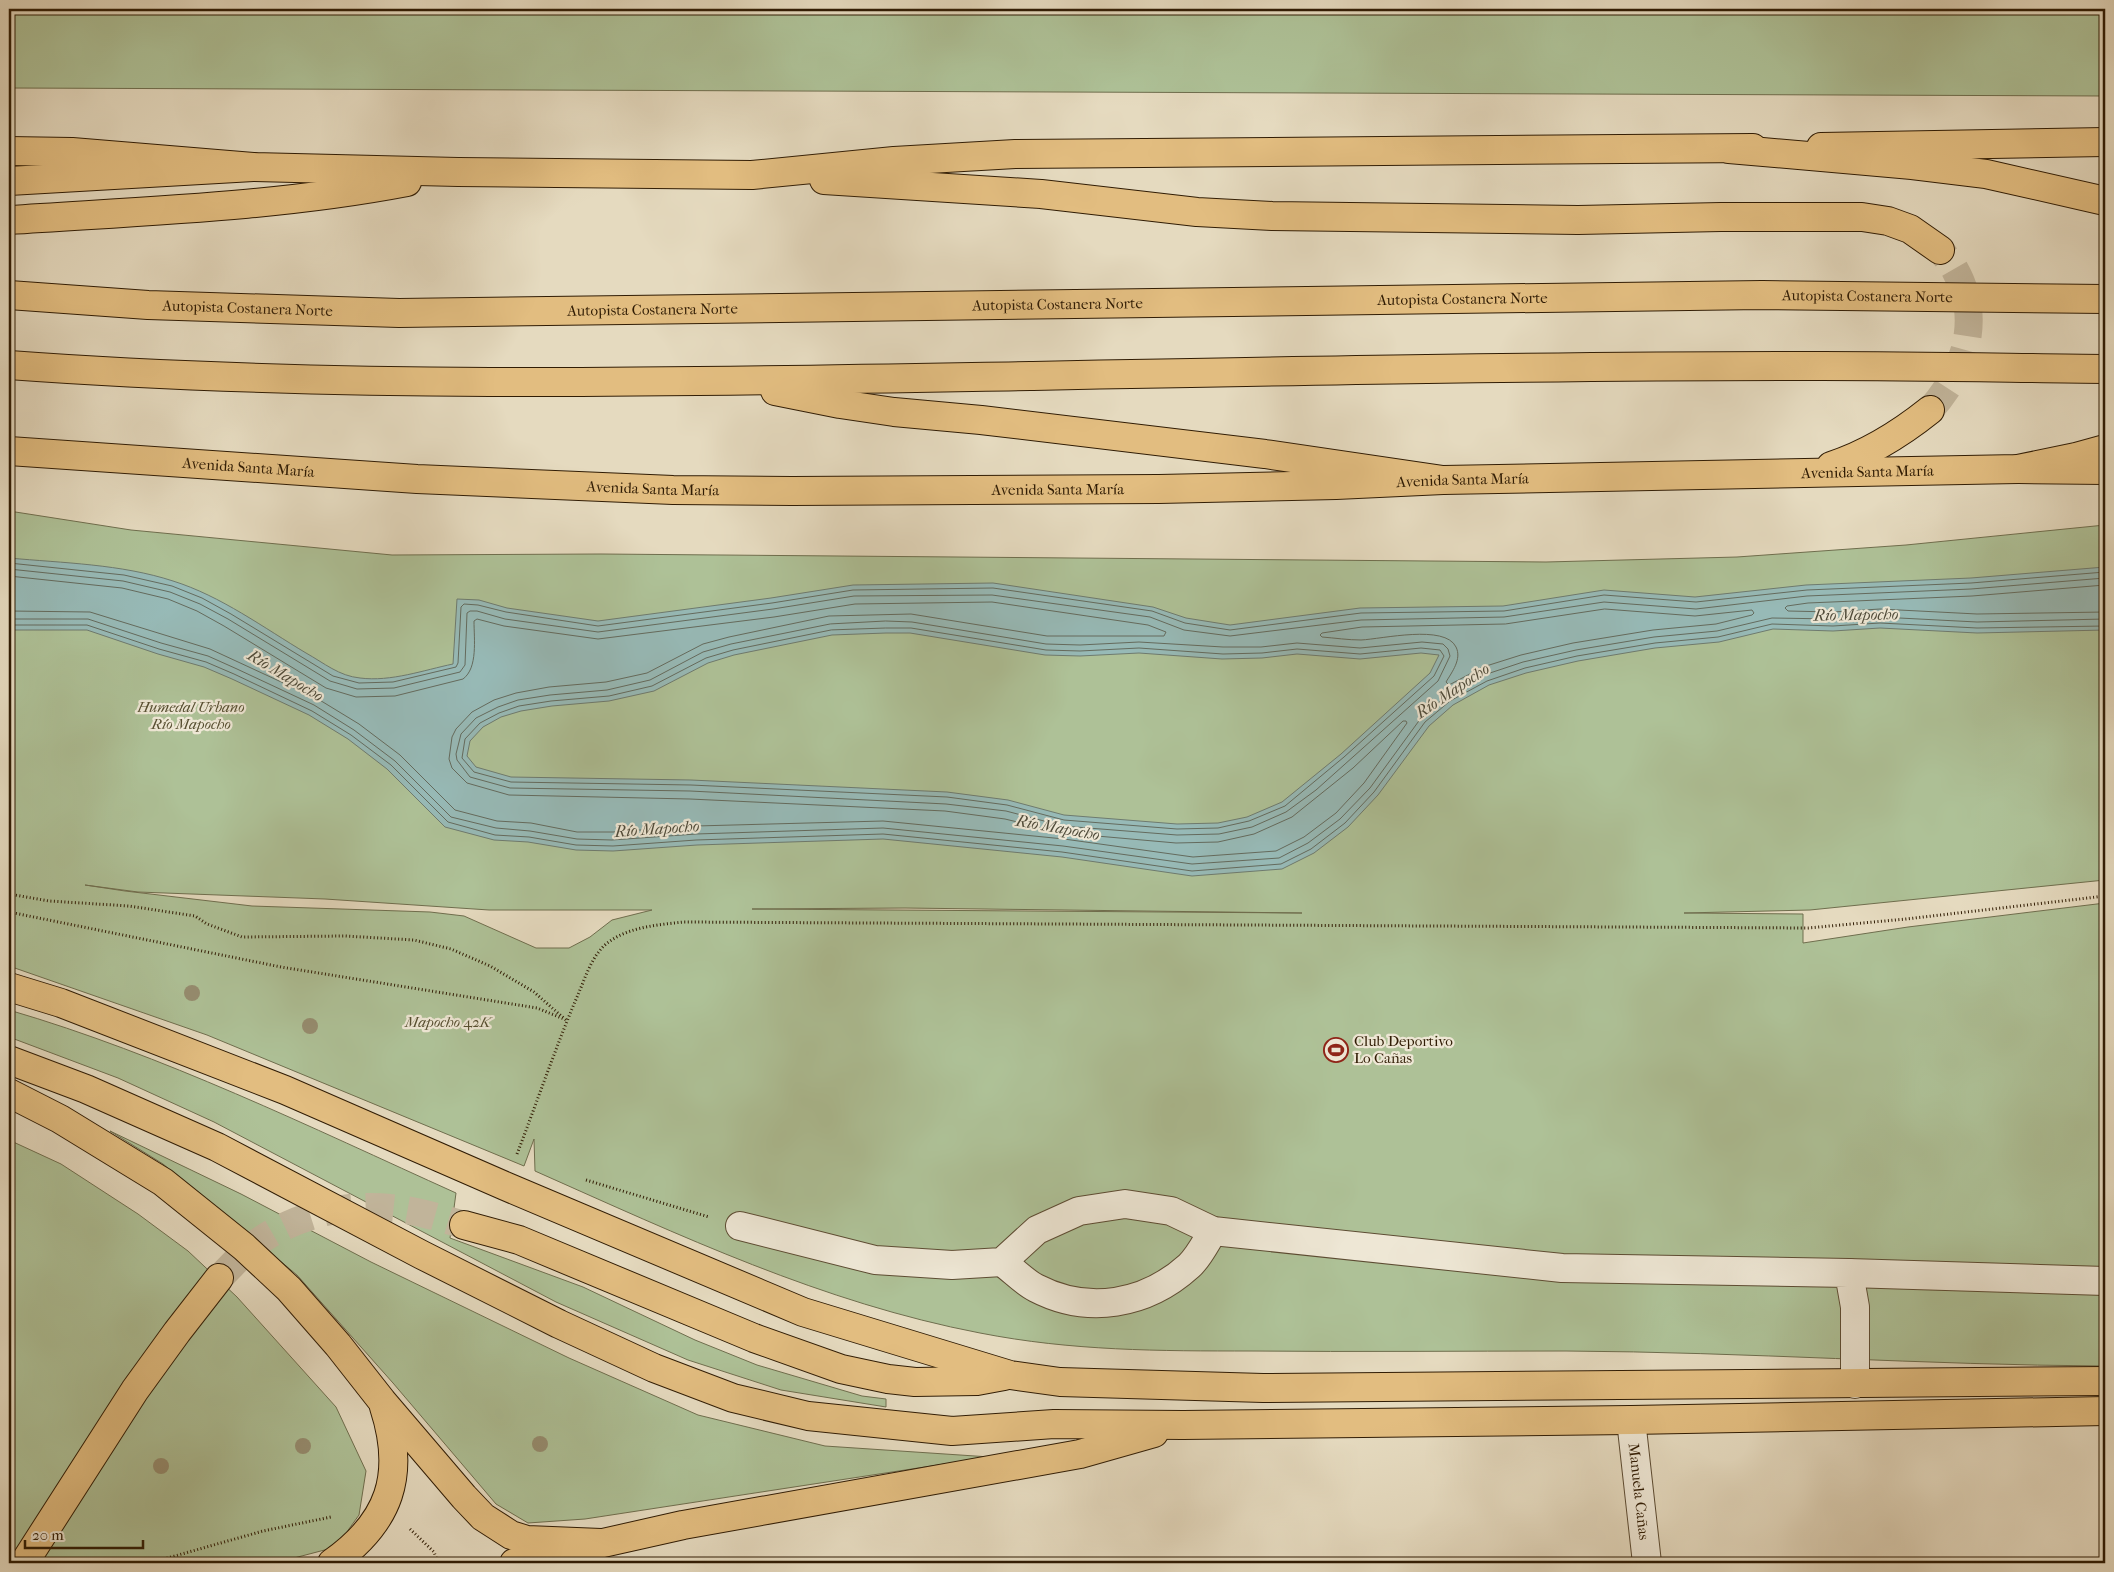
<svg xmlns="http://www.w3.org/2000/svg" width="2114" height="1572" font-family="'IM FELL French Canon',serif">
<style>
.green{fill:#aec197;stroke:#6f6e4e;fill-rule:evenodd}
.water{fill:#97bab7;stroke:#6e7b6f;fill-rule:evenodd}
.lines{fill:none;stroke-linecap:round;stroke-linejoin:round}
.shore{stroke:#646b5e;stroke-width:1}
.major-tunnel{stroke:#c1b49a;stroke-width:28;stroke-dasharray:28 14;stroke-linecap:butt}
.minor-casing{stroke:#5d4c33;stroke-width:30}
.major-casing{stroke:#301c04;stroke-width:30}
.highway-casing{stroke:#301c04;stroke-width:30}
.path{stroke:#301c04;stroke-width:3;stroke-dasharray:1 2.5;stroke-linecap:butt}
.minor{stroke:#eee7d5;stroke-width:28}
.major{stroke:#e2bd80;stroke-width:28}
.highway{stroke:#e2bd80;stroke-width:28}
.tree{fill:#968d70}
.labels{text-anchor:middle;stroke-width:4.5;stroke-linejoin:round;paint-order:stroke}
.street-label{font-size:15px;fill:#301c04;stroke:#eee7d5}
.park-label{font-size:15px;font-style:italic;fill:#564e30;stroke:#eee7d5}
.poi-label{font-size:15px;fill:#301c04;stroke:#eee7d5;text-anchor:start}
.water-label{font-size:16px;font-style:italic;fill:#4f4b3a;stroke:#eee7d5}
</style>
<rect width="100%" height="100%" fill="#e5dabf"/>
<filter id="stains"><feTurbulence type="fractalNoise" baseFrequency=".004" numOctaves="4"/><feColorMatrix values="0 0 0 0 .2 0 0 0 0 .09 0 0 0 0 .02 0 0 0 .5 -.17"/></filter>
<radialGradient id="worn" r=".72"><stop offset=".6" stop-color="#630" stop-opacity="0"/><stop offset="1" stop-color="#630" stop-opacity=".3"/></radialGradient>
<path class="green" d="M9,9H2105V96L9,88Z
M9,511L131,530L392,555L601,554L1546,562L1737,557L1906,545L2105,525V880L1810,910L1684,913L1803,914V943L1908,927L2105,903V1366C1925,1365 1746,1352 1566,1351C1461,1351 1357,1352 1252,1351C1159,1351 1072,1351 980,1333C823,1303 679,1235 535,1171L534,1139L524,1166L207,1035L9,966ZM85,885L138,892L325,899L489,910H652L612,920L590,937L569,948H536L464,916L430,912L252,906L125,891ZM905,908L1301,913H1302L752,909Z
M9,1010C163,1055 310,1127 456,1193L450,1238L583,1287L695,1340L757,1365L862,1396L886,1399V1407L781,1390L688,1360L556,1302L214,1122L118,1078L9,1037Z
M110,1131L241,1194L371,1262L569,1358L698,1415L825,1446L990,1457L585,1519L528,1523L496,1504L393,1383L297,1275L163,1164Z
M9,1140L61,1164L138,1214L188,1251L237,1297L336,1407L366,1471L359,1515L336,1547L275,1563H9Z"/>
<path class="water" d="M9,558C63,563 121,564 173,581C221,596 264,628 306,653C324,663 339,676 360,678C391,682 424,670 453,664L457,599L479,600L507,608L598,621L771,598L853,585L993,583L1153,607L1186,618L1230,625L1360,608L1503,606L1604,590L1695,597L1806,585L1971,578L2105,567V630L1977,633L1880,628L1833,631L1773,629L1719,642L1655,648L1578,661L1526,673L1489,685L1453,705L1429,726L1378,795L1348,827L1314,853L1282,869L1192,876L1062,857L883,839L697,845L613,851L576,850L528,842L494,840L445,827L387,769L348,739L309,715L232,679L204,667L158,654L87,630H9ZM886,633H910L1045,655L1080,656L1139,653L1222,659L1262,658L1297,654L1360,659L1421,653L1439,655L1430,673L1341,754L1282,802L1247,817L1218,823L1177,824L1064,815L1008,800L947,792L691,780L511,777L476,767L467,756L470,741L483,727L501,717L521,711L552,706L609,701L654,691L708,663L734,655L832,635Z"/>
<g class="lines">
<path class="shore" d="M9,563L124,575L172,586L202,598L231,614L333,676L359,683L393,682L456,667L458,663L461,607L464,604L478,605L506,612L598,626L772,603L853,590L993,588L1152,611L1185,623L1230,630L1361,613L1504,611L1604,595L1696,602L1807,590L1971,583L2105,572
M9,569L123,581L170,592L200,604L228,619L330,681L357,689L394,688L460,672L465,665L467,613L470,611H477L505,619L598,632L773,609L854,596L992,595L1150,617L1184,630L1230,636L1361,620L1504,617L1604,602L1696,609L1807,596L1971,589L2105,578
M9,576L122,588L168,599L197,611L224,626L326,688L356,697L395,696L463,679C478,668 474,639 474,621L477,619L504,626L598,639L774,617L855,604L992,602L1148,625L1166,632L1164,636H1047L911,614L829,616L729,637L703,644L647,673L606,682L549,687L516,693L494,700L472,712L456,729L452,737L449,759L452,768L467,783L509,795L690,799L945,811L1005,819L1063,833L1176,843L1218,842L1254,834L1292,817L1353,768L1403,721H1406L1407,723L1364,783L1336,813L1304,837L1276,851L1193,857L1064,839L883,821L696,826L613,832H577L531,823L497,821L455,810L400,755L359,724L318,699L210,649L90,612L9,611
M2105,585L1972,596L1808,603L1787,606L1785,608L1788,611L1833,612L1880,609L1977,614L2105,612
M1605,609L1695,616L1752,610L1754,613L1752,615L1716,624L1653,630L1573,643L1521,655L1483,667L1449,685L1446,682C1452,672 1462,659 1456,647C1445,624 1382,639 1361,640C1348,640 1335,638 1322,637L1320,635L1322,633L1362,627L1505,624Z
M9,619H88L161,643L208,656L237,669L314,705L354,730L395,761L451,817L496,828L530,831L577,839L612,840L696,834L883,828L1063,846L1192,864L1279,858L1308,843L1340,819L1370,788L1421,718L1445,697L1484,675L1523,662L1576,650L1654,637L1717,631L1772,618L1833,619L1880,617L1977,622L2105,619
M886,621L912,622L1046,644L1080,645L1139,642L1223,647H1261L1297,643L1360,648L1422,642L1443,644L1448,649L1450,656L1438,681L1316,790L1286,812L1252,827L1219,834L1177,835L1063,826L1006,811L946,804L690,791L510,788L470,777L457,760L456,754L461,734L476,718L498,707L518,700L550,695L607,690L650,680L703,652L731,644L830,624Z
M9,625H87L159,649L206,662L234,674L312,711L351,735L391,765L448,822L495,835L529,837L576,845L613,846L696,840L883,834L1062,852L1192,871L1281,864L1311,849L1345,823L1374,792L1425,722L1450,701L1487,681L1525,668L1577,656L1655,643L1718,637L1772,624L1833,626L1880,623L1977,628L2105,626
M886,628H911L1046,650L1080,651L1139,648L1223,654L1262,653L1297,649L1360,654L1421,648L1440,650L1444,656L1434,676L1344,757L1285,806L1249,821L1218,828L1177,829L1064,820L1007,805L947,797L691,785L511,782L474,772L462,758L465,739L480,723L499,713L519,706L551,701L609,696L652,686L706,658L733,650L831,630Z"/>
<path class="major-tunnel" d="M1930,410C1966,370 1983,318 1954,268C1951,262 1945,256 1940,250
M219,1278C231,1267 242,1253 255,1244C294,1216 342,1203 390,1208C415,1210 440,1218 464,1225"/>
<defs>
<g id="minor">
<path d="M740,1226L875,1260L952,1265L1002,1262L1037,1230L1079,1211L1125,1204L1171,1211L1213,1231L1562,1268L1849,1273L1855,1307V1384"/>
<path d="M1002,1262C1013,1270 1024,1282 1036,1288C1088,1315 1146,1305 1189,1266C1199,1257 1206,1242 1213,1231"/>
<path d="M1849,1273L2105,1281"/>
<path id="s1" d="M1631,1420L1647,1563"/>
</g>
<g id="major">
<path d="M1821,147L2105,142"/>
<path d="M9,151L72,152L253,167L458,172L752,175L894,161L1015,154L1753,148"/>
<path d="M824,180L1041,194L1197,212L1272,216L1578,220L1721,217H1862L1888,221L1910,229L1940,250"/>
<path d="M9,220C142,211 276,207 407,182"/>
<path id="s2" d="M9,451L417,479L673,490L792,491L1159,489L1336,485L1443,480L2018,469L2076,457L2105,449"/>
<path d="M1831,466C1868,454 1900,434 1930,410"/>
<path d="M9,987L61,1003L285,1090L505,1186L803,1312L1010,1375L1060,1382L1263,1388L2105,1381"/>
<path d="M9,1060L86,1089L217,1147L422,1255L559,1324L654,1368L733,1398L808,1416L952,1431L1054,1424L1183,1425L1631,1420L2105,1411"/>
<path d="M9,1093L60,1119L163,1182L244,1247L289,1289L338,1345L382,1401L464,1497L483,1517L511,1535L527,1540L601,1543"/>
<path d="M464,1225L519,1240L754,1338L841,1369L888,1379L915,1382L977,1381L1004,1376"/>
<path d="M24,1563L135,1390L177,1332L219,1278"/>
<path d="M332,1563C390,1522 406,1475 384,1407"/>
<path d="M514,1563L683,1525L1080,1454L1154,1433"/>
</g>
<g id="highway">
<path d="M1729,149L1912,165L1986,174L2105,201"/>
<path d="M9,181L253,167"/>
<path id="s3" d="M9,295L148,305L399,313L1762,295L2105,299"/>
<path d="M9,365C349,390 690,382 1030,376C1294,371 1557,366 1821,366C1916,366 2010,368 2105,369"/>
<path d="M775,391L840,404L894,412L981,420L1265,454L1443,480"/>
<path d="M2018,469L2105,470"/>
</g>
</defs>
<use href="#minor" class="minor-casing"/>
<use href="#major" class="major-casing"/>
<use href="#highway" class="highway-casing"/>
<path class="path" d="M9,894L49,901L129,906L195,916L207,924L242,937L345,936L414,940L451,949L490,966L534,992L567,1021
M9,912L281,967L537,1008L564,1019
M517,1154C537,1102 555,1049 577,997C585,979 591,957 606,944C627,927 657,925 683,922L1808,928L1906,919L2105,896
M586,1180L709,1217
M410,1529L434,1552L438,1563
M150,1563L263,1531L331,1517"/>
<use href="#minor" class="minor"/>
<use href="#major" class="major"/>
<use href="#highway" class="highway"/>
</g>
<g class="tree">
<circle cx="192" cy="993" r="8"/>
<circle cx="310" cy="1026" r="8"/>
<circle cx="540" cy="1444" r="8"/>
<circle cx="303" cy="1446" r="8"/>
<circle cx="161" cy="1466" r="8"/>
</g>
<defs>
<symbol id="stadium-ring" viewBox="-11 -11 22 22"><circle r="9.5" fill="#eee7d5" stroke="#8f2418" stroke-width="1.5"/><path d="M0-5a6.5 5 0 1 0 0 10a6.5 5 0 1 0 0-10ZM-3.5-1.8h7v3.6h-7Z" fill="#8f2418"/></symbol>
</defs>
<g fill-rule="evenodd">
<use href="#stadium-ring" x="1322" y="1036" width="28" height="28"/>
</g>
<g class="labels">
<g class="street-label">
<text dy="5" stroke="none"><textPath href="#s3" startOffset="1859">Autopista Costanera Norte</textPath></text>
<text dy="5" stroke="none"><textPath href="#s3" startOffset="1454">Autopista Costanera Norte</textPath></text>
<text dy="5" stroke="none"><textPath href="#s3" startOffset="1049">Autopista Costanera Norte</textPath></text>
<text dy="5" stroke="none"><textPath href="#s3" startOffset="239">Autopista Costanera Norte</textPath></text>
<text dy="5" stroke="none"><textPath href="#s3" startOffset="644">Autopista Costanera Norte</textPath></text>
<text dy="5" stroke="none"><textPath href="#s2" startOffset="240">Avenida Santa María</textPath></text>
<text dy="5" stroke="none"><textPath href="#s2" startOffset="1860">Avenida Santa María</textPath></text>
<text dy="5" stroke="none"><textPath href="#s2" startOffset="1455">Avenida Santa María</textPath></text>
<text dy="5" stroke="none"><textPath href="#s2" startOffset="645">Avenida Santa María</textPath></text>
<text dy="5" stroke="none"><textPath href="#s2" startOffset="1050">Avenida Santa María</textPath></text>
<text dy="5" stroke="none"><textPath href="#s1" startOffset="72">Manuela Cañas</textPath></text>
</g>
<g class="park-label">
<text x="191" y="712">Humedal Urbano<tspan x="191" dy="17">Río Mapocho</tspan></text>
<text x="448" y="1027">Mapocho 42K</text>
</g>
<g class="poi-label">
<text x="1354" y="1046">Club Deportivo<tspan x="1354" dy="17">Lo Cañas</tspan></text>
</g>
<g class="water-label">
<text transform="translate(1856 614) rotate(-1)" y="6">Río Mapocho</text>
<text transform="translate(286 675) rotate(31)" y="6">Río Mapocho</text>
<text transform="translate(1452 690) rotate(-34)" y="6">Río Mapocho</text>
<text transform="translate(1058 827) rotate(10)" y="6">Río Mapocho</text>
<text transform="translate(657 828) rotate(-4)" y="6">Río Mapocho</text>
</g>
</g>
<rect width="2114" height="1572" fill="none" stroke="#e5dabf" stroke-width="30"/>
<rect x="10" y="10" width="2094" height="1552" fill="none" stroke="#301c04" stroke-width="2.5"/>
<rect x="15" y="15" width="2084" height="1542" fill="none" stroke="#301c04"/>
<path d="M25 1540v8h118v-8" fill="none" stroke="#301c04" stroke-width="2.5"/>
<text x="32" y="1540" font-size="15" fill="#301c04" stroke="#eee7d5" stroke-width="4" paint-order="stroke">20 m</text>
<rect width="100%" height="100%" filter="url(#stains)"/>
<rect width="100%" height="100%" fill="url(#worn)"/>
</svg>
